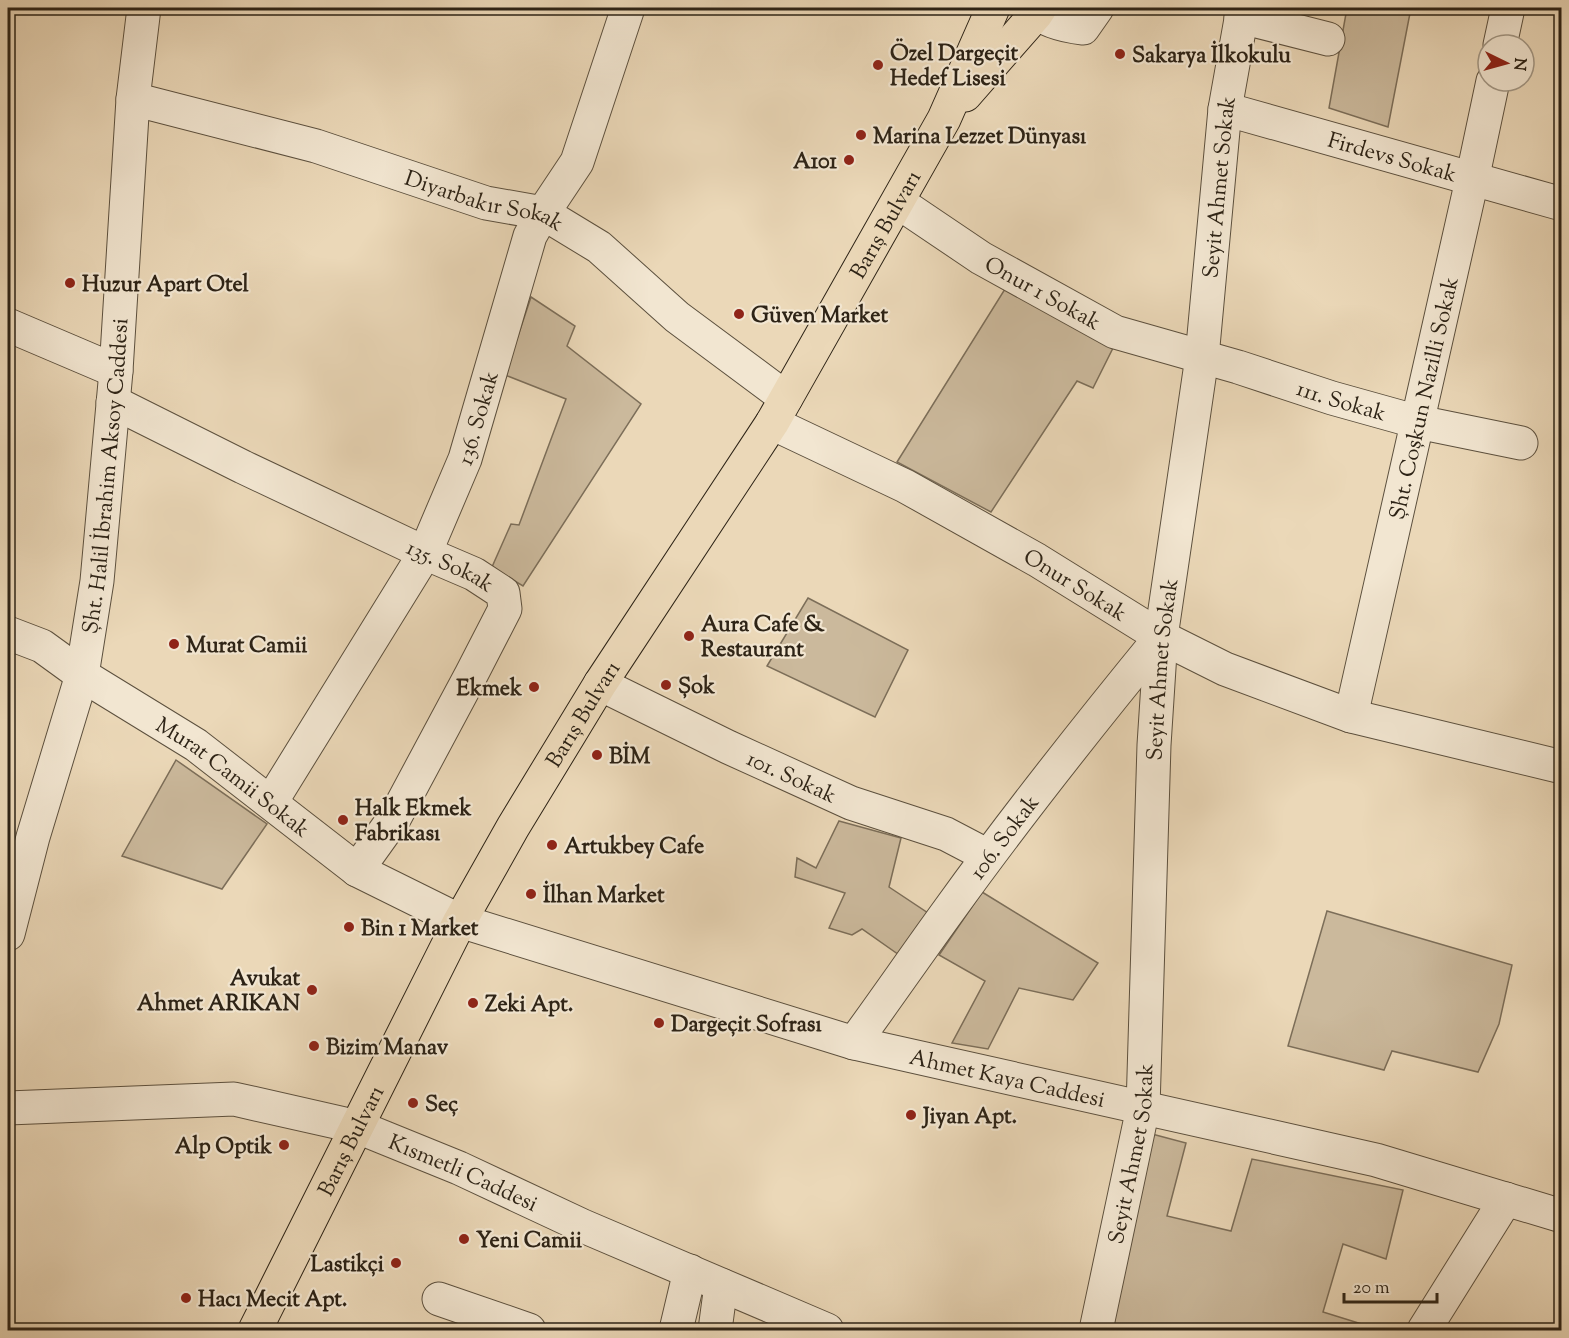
<svg xmlns="http://www.w3.org/2000/svg" width="1569" height="1338" font-family="'Sorts Mill Goudy',serif">
<style>
.garden{fill:#cbb99c;stroke:#7c6e59;stroke-width:1.5}
.lines{fill:none;stroke-linecap:round;stroke-linejoin:round}
.minor-casing{stroke:#5c503e;stroke-width:35}
.major-casing{stroke:#2d2316;stroke-width:35}
.minor{stroke:#f2e6d1;stroke-width:33}
.major{stroke:#ebd8b8;stroke-width:33}
.poi-dot{fill:#8f2418;stroke:#f2e6d1;stroke-width:2}
.labels{text-anchor:middle;stroke-width:4.5;stroke-linejoin:round;paint-order:stroke}
.poi-label{font-size:22px;font-weight:bold;fill:#2d2316;stroke:#f2e6d1;text-anchor:start}
.street-label{font-size:22px;fill:#2d2316;stroke:#f2e6d1}
</style>
<rect width="100%" height="100%" fill="#ebd8b8"/>
<filter id="stains"><feTurbulence type="fractalNoise" baseFrequency=".00333" numOctaves="4"/><feColorMatrix values="0 0 0 0 .2 0 0 0 0 .09 0 0 0 0 .02 0 0 0 .5 -.17"/></filter>
<radialGradient id="worn" r=".72"><stop offset=".6" stop-color="#630" stop-opacity="0"/><stop offset="1" stop-color="#630" stop-opacity=".3"/></radialGradient>
<path class="garden" d="M1347,8H1411L1388,127L1329,108Z
M1005,289L1113,348L1093,388L1077,381L991,512L897,462Z
M531,297L575,326L567,346L641,404L523,586L492,567L511,524L519,525L566,399L505,375Z
M808,598L908,650L875,717L767,666Z
M176,760L267,824L222,889L122,856Z
M839,821L901,838L889,887L928,913L902,957L862,929L852,935L829,928L845,893L795,877L797,858L816,868Z
M982,892L1098,963L1073,1000L1019,988L988,1049L952,1043L985,981L939,955Z
M1327,911L1512,965L1499,1024L1478,1072L1392,1051L1384,1070L1288,1046Z
M1152,1134L1186,1143L1167,1216L1231,1231L1252,1159L1403,1190L1386,1259L1343,1244L1323,1312L1381,1330H1110Z"/>
<g class="lines">
<defs>
<g id="minor">
<path d="M1029,8C1045,21 1063,26 1083,28L1097,8"/>
<path d="M1241,17L1328,39"/>
<path d="M1500,45L1508,8"/>
<path id="s1" d="M133,99L316,146L486,203L543,213L599,247L677,317L786,398"/>
<path id="s2" d="M1225,109L1562,204"/>
<path id="s3" d="M898,202L981,258L1115,332L1238,367L1332,398L1418,422L1521,443"/>
<path d="M8,325L116,371"/>
<path id="s4" d="M113,402L243,467L425,553L474,574L503,593L505,609L471,675L395,817L357,870"/>
<path id="s5" d="M772,423L905,486L1037,560L1161,637L1225,669L1351,716L1562,767"/>
<path id="s6" d="M8,633L42,646L82,675L196,745L357,870L460,921L854,1043L1376,1160L1562,1216"/>
<path id="s7" d="M600,684L728,747L851,803L946,834L988,856"/>
<path id="s8" d="M1351,716L1472,180L1493,81"/>
<path id="s9" d="M271,802L425,553L465,459L530,236L543,213L577,162L628,8"/>
<path id="s10" d="M8,934L33,837L82,675L97,581L116,371L133,99L144,8"/>
<path id="s11" d="M854,1043C886,999 917,954 949,910C1016,817 1088,726 1161,637"/>
<path id="s12" d="M8,1108L234,1099L358,1127L459,1168L583,1226L827,1330"/>
<path d="M439,1299L529,1330"/>
<path d="M676,1330L690,1271"/>
<path d="M715,1330L721,1285"/>
<path id="s13" d="M1096,1330L1143,1108L1154,745L1161,637L1202,357L1225,109L1243,8"/>
<path d="M1424,1330L1506,1199"/>
</g>
<g id="major">
<path d="M965,95L1036,14L1040,8"/>
<path id="s14" d="M255,1330L460,921L513,827L600,684L772,423L944,119L993,8"/>
</g>
</defs>
<use href="#minor" class="minor-casing"/>
<use href="#major" class="major-casing"/>
<use href="#minor" class="minor"/>
<use href="#major" class="major"/>
</g>
<g class="poi-dot">
<circle cx="1120" cy="54" r="6"/>
<circle cx="878" cy="65" r="6"/>
<circle cx="861" cy="135" r="6"/>
<circle cx="849" cy="160" r="6"/>
<circle cx="70" cy="283" r="6"/>
<circle cx="739" cy="314" r="6"/>
<circle cx="689" cy="636" r="6"/>
<circle cx="174" cy="644" r="6"/>
<circle cx="666" cy="685" r="6"/>
<circle cx="534" cy="687" r="6"/>
<circle cx="597" cy="755" r="6"/>
<circle cx="343" cy="820" r="6"/>
<circle cx="552" cy="845" r="6"/>
<circle cx="531" cy="894" r="6"/>
<circle cx="349" cy="927" r="6"/>
<circle cx="312" cy="990" r="6"/>
<circle cx="473" cy="1003" r="6"/>
<circle cx="659" cy="1023" r="6"/>
<circle cx="314" cy="1046" r="6"/>
<circle cx="413" cy="1103" r="6"/>
<circle cx="911" cy="1115" r="6"/>
<circle cx="284" cy="1145" r="6"/>
<circle cx="464" cy="1239" r="6"/>
<circle cx="396" cy="1263" r="6"/>
<circle cx="186" cy="1298" r="6"/>
</g>
<g class="labels">
<g class="poi-label">
<text x="890" y="60">Özel Dargeçit<tspan x="890" dy="25">Hedef Lisesi</tspan></text>
<text x="1132" y="62">Sakarya İlkokulu</text>
<text x="873" y="143">Marina Lezzet Dünyası</text>
<text x="837" y="168" text-anchor="end">A101</text>
<text x="82" y="291">Huzur Apart Otel</text>
<text x="751" y="322">Güven Market</text>
<text x="701" y="631">Aura Cafe &amp;<tspan x="701" dy="25">Restaurant</tspan></text>
<text x="186" y="652">Murat Camii</text>
<text x="678" y="693">Şok</text>
<text x="522" y="695" text-anchor="end">Ekmek</text>
<text x="609" y="763">BİM</text>
<text x="355" y="815">Halk Ekmek<tspan x="355" dy="25">Fabrikası</tspan></text>
<text x="564" y="853">Artukbey Cafe</text>
<text x="543" y="902">İlhan Market</text>
<text x="361" y="935">Bin 1 Market</text>
<text x="300" y="985" text-anchor="end">Avukat<tspan x="300" dy="25">Ahmet ARIKAN</tspan></text>
<text x="485" y="1011">Zeki Apt.</text>
<text x="671" y="1031">Dargeçit Sofrası</text>
<text x="326" y="1054">Bizim Manav</text>
<text x="425" y="1111">Seç</text>
<text x="923" y="1123">Jiyan Apt.</text>
<text x="272" y="1153" text-anchor="end">Alp Optik</text>
<text x="476" y="1247">Yeni Camii</text>
<text x="384" y="1271" text-anchor="end">Lastikçi</text>
<text x="198" y="1306">Hacı Mecit Apt.</text>
</g>
<g class="street-label">
<text dy="8" stroke="none"><textPath href="#s2" startOffset="174">Firdevs Sokak</textPath></text>
<text dy="8" stroke="none"><textPath href="#s13" startOffset="1152">Seyit Ahmet Sokak</textPath></text>
<text dy="8" stroke="none"><textPath href="#s1" startOffset="366">Diyarbakır Sokak</textPath></text>
<text dy="8" stroke="none"><textPath href="#s14" startOffset="1274">Barış Bulvarı</textPath></text>
<text dy="8" stroke="none"><textPath href="#s3" startOffset="171">Onur 1 Sokak</textPath></text>
<text dy="8" stroke="none"><textPath href="#s8" startOffset="326">Şht. Coşkun Nazilli Sokak</textPath></text>
<text dy="8" stroke="none"><textPath href="#s3" startOffset="490">111. Sokak</textPath></text>
<text dy="8" stroke="none"><textPath href="#s9" startOffset="438">136. Sokak</textPath></text>
<text dy="8" stroke="none"><textPath href="#s10" startOffset="470">Şht. Halil İbrahim Aksoy Caddesi</textPath></text>
<text dy="8" stroke="none"><textPath href="#s4" startOffset="375">135. Sokak</textPath></text>
<text dy="8" stroke="none"><textPath href="#s5" startOffset="344">Onur Sokak</textPath></text>
<text dy="8" stroke="none"><textPath href="#s13" startOffset="666">Seyit Ahmet Sokak</textPath></text>
<text dy="8" stroke="none"><textPath href="#s14" startOffset="698">Barış Bulvarı</textPath></text>
<text dy="8" stroke="none"><textPath href="#s7" startOffset="213">101. Sokak</textPath></text>
<text dy="8" stroke="none"><textPath href="#s6" startOffset="268">Murat Camii Sokak</textPath></text>
<text dy="8" stroke="none"><textPath href="#s11" startOffset="255">106. Sokak</textPath></text>
<text dy="8" stroke="none"><textPath href="#s6" startOffset="1108">Ahmet Kaya Caddesi</textPath></text>
<text dy="8" stroke="none"><textPath href="#s14" startOffset="212">Barış Bulvarı</textPath></text>
<text dy="8" stroke="none"><textPath href="#s13" startOffset="180">Seyit Ahmet Sokak</textPath></text>
<text dy="8" stroke="none"><textPath href="#s12" startOffset="468">Kısmetli Caddesi</textPath></text>
</g>
</g>
<rect width="1569" height="1338" fill="none" stroke="#ebd8b8" stroke-width="30"/>
<rect x="9" y="9" width="1551" height="1320" fill="none" stroke="#2d2316" stroke-width="3"/>
<rect x="15" y="15" width="1539" height="1308" fill="none" stroke="#2d2316" stroke-width="1.5"/>
<g transform="translate(1506 63) rotate(95)"><circle r="28" fill="#f2e6d1" stroke="#a39886" stroke-width="1.5"/>
<path d="M0-4.5L10 22L0 15L-10 22Z" fill="#8f2418"/>
<text y="-9" font-size="16" font-weight="bold" text-anchor="middle" fill="#2d2316">N</text>
</g>
<path d="M1344 1293v9h93v-9" fill="none" stroke="#2d2316" stroke-width="3"/>
<text x="1353" y="1293" font-size="18" fill="#2d2316" stroke="#f2e6d1" stroke-width="4.5" paint-order="stroke">20 m</text>
<rect width="100%" height="100%" filter="url(#stains)"/>
<rect width="100%" height="100%" fill="url(#worn)"/>
</svg>
